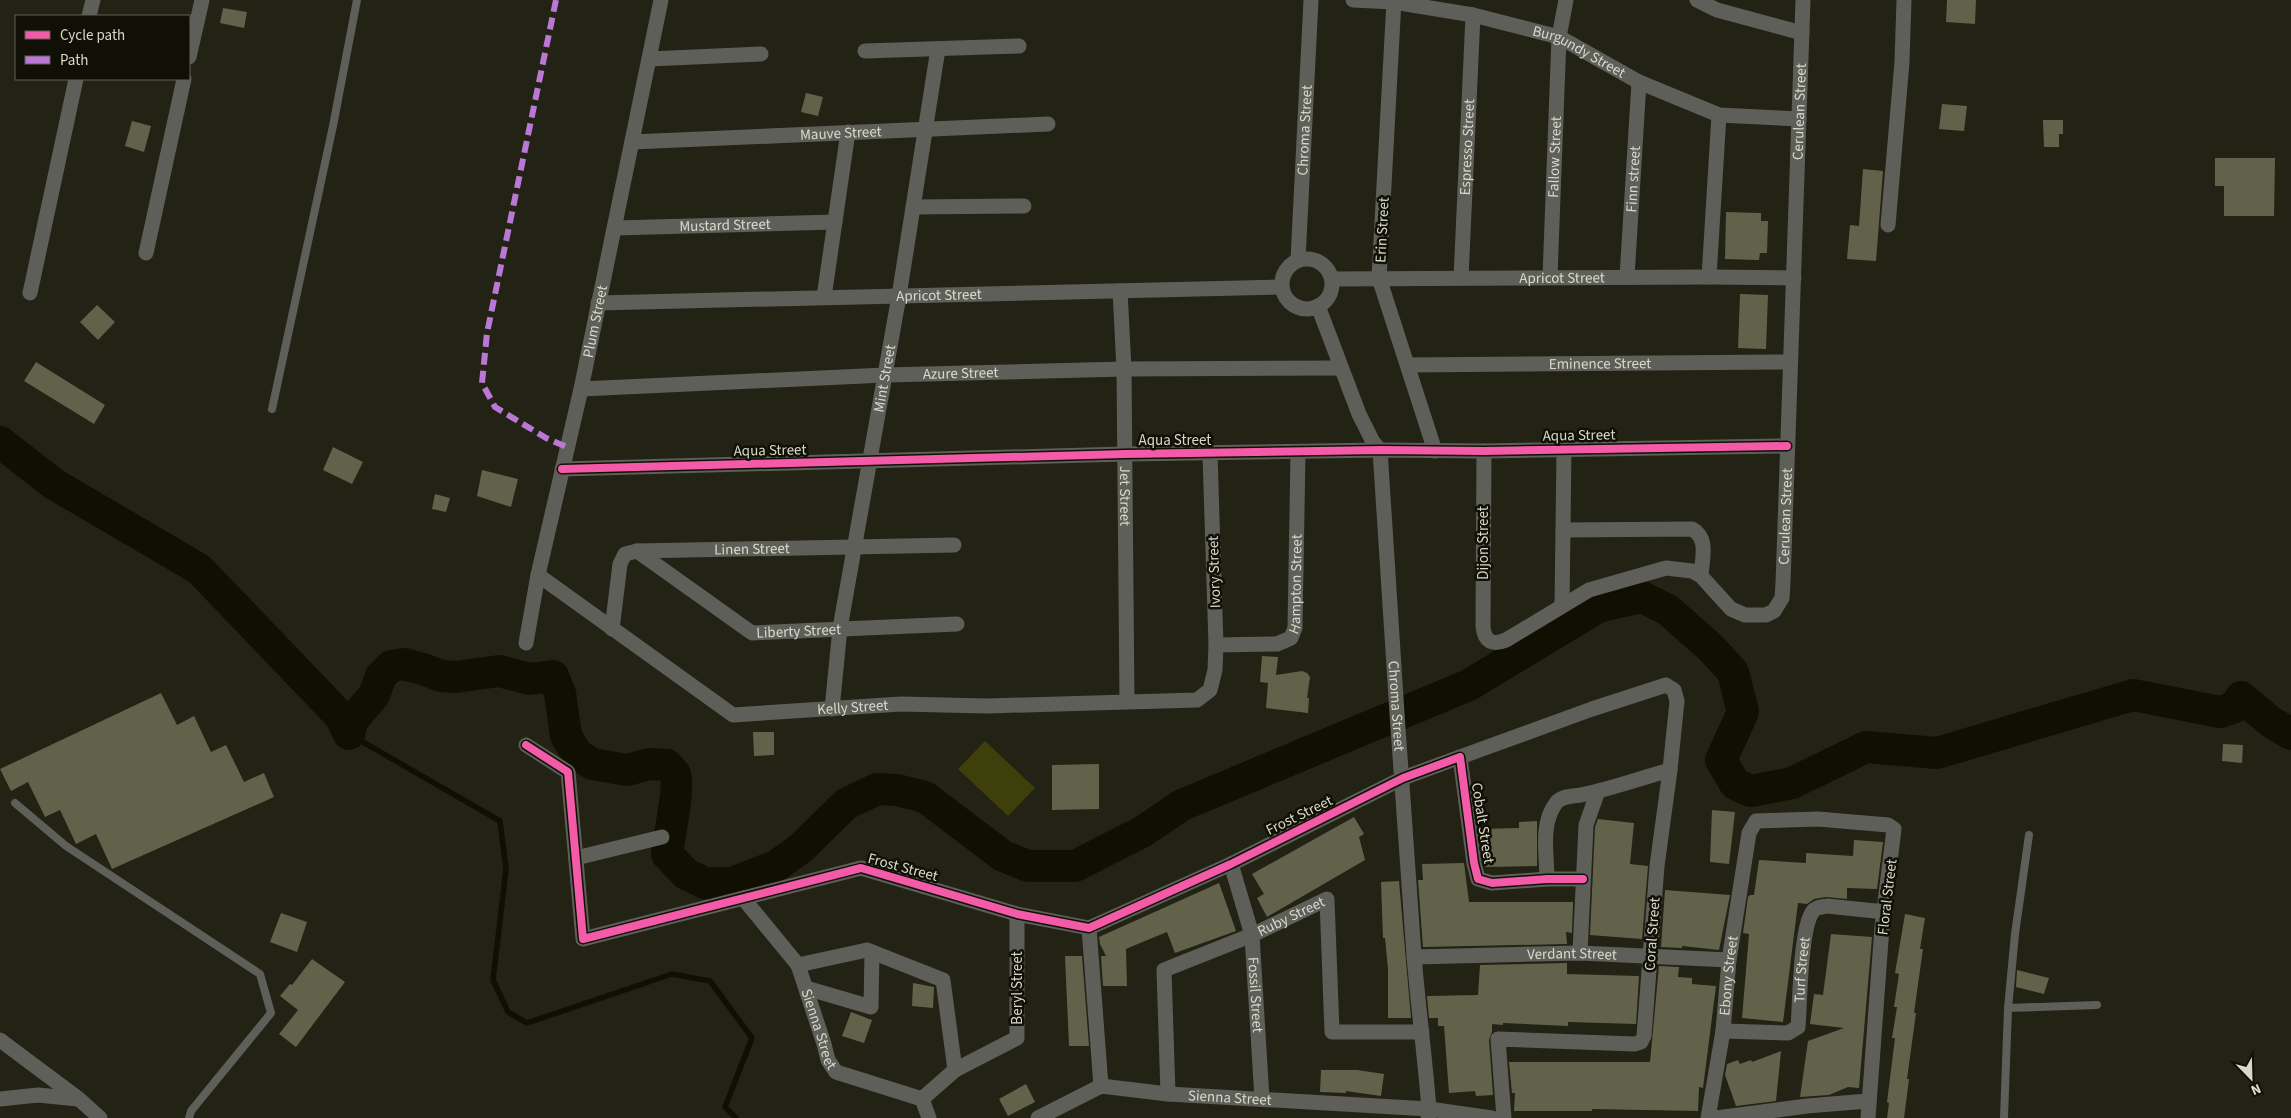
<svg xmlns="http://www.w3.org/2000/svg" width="2291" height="1118" font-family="'Source Sans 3',sans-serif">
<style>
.green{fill:#3f3f0b}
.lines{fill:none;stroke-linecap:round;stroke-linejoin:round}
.stream{stroke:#100f02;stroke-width:5.5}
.river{stroke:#100f02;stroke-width:32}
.building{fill:#62624b}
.service{stroke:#5f5f5a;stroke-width:8}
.minor{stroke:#5f5f5a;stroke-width:15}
.quiet{stroke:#ba77d6;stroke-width:6;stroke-dasharray:12 6;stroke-linecap:butt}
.cycleway-casing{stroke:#101006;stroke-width:11}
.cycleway{stroke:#f35aa7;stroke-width:8}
.labels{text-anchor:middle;stroke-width:5;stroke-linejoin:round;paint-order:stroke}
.street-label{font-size:15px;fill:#d8d9ca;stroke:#101006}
</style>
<rect width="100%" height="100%" fill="#222215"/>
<path class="green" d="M985,741L1035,788L1008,816L958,769Z"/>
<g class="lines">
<path class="stream" d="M349,734L500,821L506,869L493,980L508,1012L527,1023L672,974L710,981L752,1038L725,1107L736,1118"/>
<path class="river" d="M0,442L54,484L199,569L340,716L349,734
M349,734L352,721L374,695L381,676L391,666L404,664L423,669L441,676L456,677L499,671L530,679L553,676L560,693L566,736L577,754L592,764L627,770L650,764L667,765C669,768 673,771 675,774C680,785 669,838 667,854L686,874L705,883H732L776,866L800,849L846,804L877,789L897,790L925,797L1003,856L1028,866H1075L1142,832L1182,805L1469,685L1598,607L1642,597L1668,610L1711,648L1733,672L1743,712L1721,760L1735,784L1751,791L1792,783L1866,747L1937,753L2133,695L2220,712L2235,707L2241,697L2271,722L2291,734"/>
</g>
<path class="building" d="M1947,0H1976L1975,24L1946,22Z
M223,8L247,12L244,28L220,23Z
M806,93L823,97L818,116L801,112Z
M1942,104L1967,106L1964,131L1939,129Z
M2043,120H2063V134H2059V147H2044Z
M132,121L151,126L144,152L125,146Z
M2215,158H2275L2274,216H2224V186H2215Z
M1863,169L1883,171L1876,261L1847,259L1850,225L1859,226Z
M1726,212L1761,213V221H1768L1767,253H1760L1759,260L1725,259Z
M1740,294L1768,295L1766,349L1738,348Z
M97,305L115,322L98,340L80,322Z
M36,362L105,405L94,424L24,381Z
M333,447L363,462L352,484L323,470Z
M482,470L518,479L511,507L477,496Z
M435,494L450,498L446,512L432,509Z
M1262,656L1278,657L1276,675L1302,671L1307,673L1310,677L1307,698H1309L1308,713L1266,708L1268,683L1260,682Z
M161,693L177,725L194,716L211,752L226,745L244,782L264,773L274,797L112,869L96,834L76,844L60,810L45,817L28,782L11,791L0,769Z
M753,732H774V755L754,756Z
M2223,744L2243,745L2242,763L2222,761Z
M1099,764V809L1052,810V765Z
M1712,810L1735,812L1729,864L1710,862Z
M1354,817L1364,834L1359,837L1365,860L1267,917L1257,898L1264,894L1252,874Z
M1598,819L1634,823L1630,864L1648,866L1642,939L1590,935L1595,827Z
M1537,821V866L1485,867L1479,829L1519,828V822Z
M1854,840L1883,842L1877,889L1847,888V899L1826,897L1814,899L1807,904L1798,903L1783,1022L1742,1018L1749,934L1743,933L1748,897L1750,895H1754L1759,860L1806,863V853L1853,856Z
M1464,863L1469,902H1573L1572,933L1566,932L1567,944L1423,947L1418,880H1423L1422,864Z
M1399,881L1411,1018H1388V969L1385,938H1383L1381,882Z
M1219,883L1236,931L1175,953L1167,932L1140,943L1126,949L1127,986H1103L1101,956H1106L1100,944L1099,937Z
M1665,890L1730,895L1719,950L1682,946V948L1661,947Z
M281,913L307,922L297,952L270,942Z
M1905,914L1925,918L1920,949H1923L1914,1013H1916L1907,1079H1909L1904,1118H1887L1889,1103L1887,1102L1895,1038H1892L1897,1007H1894L1899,974L1895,973Z
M1831,934L1872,937L1859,1088L1848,1087L1829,1095L1800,1097L1808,1041L1844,1028L1810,1024L1814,994L1823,995Z
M1065,956H1082L1089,1046H1069Z
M312,959L345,982L296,1047L279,1034L298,1010L280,996L290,984L292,985Z
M1567,963V974L1639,976L1636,1024L1568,1022V1026L1503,1023V1025L1492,1024V1032L1489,1040L1493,1095L1476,1096L1475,1091L1449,1093L1444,1026H1438V1018H1429L1427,996L1478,995L1480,965Z
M1659,966L1679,967L1678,977L1692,978V984L1716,986L1703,1088L1699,1087L1698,1111L1592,1109V1111H1514L1515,1093H1512L1509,1062H1650Z
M2017,970L2049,978L2044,994L2016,987Z
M913,983L934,987L933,1008L912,1006Z
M851,1012L872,1020L864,1043L842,1036Z
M1781,1051L1776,1101L1736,1106L1725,1075L1727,1064L1738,1060L1740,1064L1751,1060L1752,1062Z
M1321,1070H1357L1384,1074L1381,1096L1346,1091V1093L1320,1092Z
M1026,1084L1035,1102L1008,1116L999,1099Z"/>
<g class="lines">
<path class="service" d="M272,409L333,126L357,0
M15,803L66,846L260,974L271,1013L191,1111L189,1118
M2008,1008L2097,1005
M2004,1118L2008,1008L2015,934L2029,835"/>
<g class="minor">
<path id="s1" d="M1353,0L1394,2L1473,15L1559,37L1639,82L1719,115L1799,119"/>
<path d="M1394,0L1379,278L1435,451"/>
<path d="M1697,0L1717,10L1802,33"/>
<path d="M89,16L93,0"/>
<path d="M865,51L1019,46"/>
<path d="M189,57L202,0"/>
<path d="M649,59L761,54"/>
<path id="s2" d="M632,142L1048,124"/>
<path d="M913,207L1024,206"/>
<path d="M1888,225L1902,62L1904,0"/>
<path id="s3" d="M615,228L835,222"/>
<path d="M146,253L184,79"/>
<circle cx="1307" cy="284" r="25"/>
<path id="s4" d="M1298,260L1311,0"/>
<path id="s5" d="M1550,277L1559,37L1566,0"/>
<path id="s6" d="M1627,277L1639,82"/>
<path d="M1709,277L1719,115"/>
<path id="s7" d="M1461,278L1473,15"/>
<path id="s8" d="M1332,279L1709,277L1794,278"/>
<path id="s9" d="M1120,291L1124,369L1127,701"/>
<path d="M30,293L76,79"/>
<path d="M824,297L848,132"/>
<path id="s10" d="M598,303L1281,287"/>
<path id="s11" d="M1318,306L1359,414L1373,442L1380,450C1390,618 1402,787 1414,955C1418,1006 1425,1058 1429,1109L1428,1118"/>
<path id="s12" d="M1409,365L1790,362"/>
<path id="s13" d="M581,389L885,375L1124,369L1341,368"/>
<path id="s14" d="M1484,451L1483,626C1484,641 1492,646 1506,640L1589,590L1666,568L1692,571L1701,576L1731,609L1745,615H1766L1774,611L1782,598L1783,583L1803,0"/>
<path d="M562,469L1125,454L1380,450L1484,451L1787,446"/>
<path d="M1563,530L1692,529C1709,538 1702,559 1701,576"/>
<path id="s15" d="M637,551L752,633L957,624"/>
<path id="s16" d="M538,575L733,715L901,704L987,706L1197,700L1210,690L1215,670L1216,645L1210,454"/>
<path d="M1562,606L1564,449"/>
<path id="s17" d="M612,629L620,564L625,554L637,551L954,545"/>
<path id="s18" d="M526,643L538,575L581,389L661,0"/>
<path id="s19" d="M1216,645L1277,644L1291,638L1295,628L1298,452"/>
<path id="s20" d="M832,709L840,628L899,296L938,49"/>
<path d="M526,745L568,772L583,939L861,868L1017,914L1089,928L1231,864L1403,778L1460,757L1474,863L1478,879L1492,883L1547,879H1583"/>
<path d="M1460,757L1592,709L1666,685L1674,690L1677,701L1670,770L1657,866L1644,1036L1641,1042L1635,1044L1498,1039L1504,1118"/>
<path d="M576,858L662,837"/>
<path id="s21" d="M1231,864L1252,935L1262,1099"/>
<path d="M1547,879C1547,855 1540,824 1556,803C1561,796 1573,796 1581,795C1611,789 1641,778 1670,770"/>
<path id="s22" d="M743,898L798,965L824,1044L828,1060L836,1072L922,1099L929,1118"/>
<path d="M1089,928L1101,1086"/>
<path d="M1580,953L1586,825L1598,791"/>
<path id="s23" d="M1414,957L1580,953L1729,960"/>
<path d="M798,965L867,950L943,980L955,1070"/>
<path d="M806,988L871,1007L872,952"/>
<path id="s24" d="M1723,1031L1788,1033L1798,1027C1800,1004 1800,928 1813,911C1816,907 1822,907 1827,906L1885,912"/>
<path d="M0,1040L79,1099L100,1118"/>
<path id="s25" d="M1168,1094L1164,970L1252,935L1327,899L1332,1032H1422"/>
<path d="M0,1099L38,1095L78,1099"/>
<path d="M922,1099L955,1070L1017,1038V914"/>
<path id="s26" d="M1038,1118L1101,1086L1168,1094L1429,1109L1492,1118"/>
<path id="s27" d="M1708,1118L1723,1031L1729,960L1749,833L1756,821L1818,819L1888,825L1894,829L1882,927L1868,1118"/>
<path d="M1716,1118L1807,1106L1868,1101"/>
</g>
<path class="quiet" d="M556,0L487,333L482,383L495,407L546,438L567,447"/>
<defs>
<path id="cycleway" d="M562,469L1125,454L1380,450L1484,451L1787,446
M526,745L568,772L583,939L861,868L1017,914L1089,928L1231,864L1403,778L1460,757L1474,863L1478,879L1492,883L1547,879H1583"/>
</defs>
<use href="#cycleway" class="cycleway-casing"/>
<use href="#cycleway" class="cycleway"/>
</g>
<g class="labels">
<g class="street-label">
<text dy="5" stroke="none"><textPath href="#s1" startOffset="234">Burgundy Street</textPath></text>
<text dy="5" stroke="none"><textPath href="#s14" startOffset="1014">Cerulean Street</textPath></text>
<text dy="5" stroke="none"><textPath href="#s4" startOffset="130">Chroma Street</textPath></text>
<text dy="5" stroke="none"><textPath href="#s2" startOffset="209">Mauve Street</textPath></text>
<text dy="5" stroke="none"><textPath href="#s7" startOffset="131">Espresso Street</textPath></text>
<text dy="5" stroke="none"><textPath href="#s5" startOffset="120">Fallow Street</textPath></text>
<text dy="5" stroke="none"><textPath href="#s6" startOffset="98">Finn street</textPath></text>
<text dy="5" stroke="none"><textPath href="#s3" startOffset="110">Mustard Street</textPath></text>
<text transform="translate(1382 230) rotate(-87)" y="5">Erin Street</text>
<text dy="5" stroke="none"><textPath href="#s8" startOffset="230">Apricot Street</textPath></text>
<text dy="5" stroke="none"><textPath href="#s10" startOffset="341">Apricot Street</textPath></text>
<text dy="5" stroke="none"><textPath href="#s18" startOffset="329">Plum Street</textPath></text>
<text dy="5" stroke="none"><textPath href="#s12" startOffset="191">Eminence Street</textPath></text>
<text dy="5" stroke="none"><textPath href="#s13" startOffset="380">Azure Street</textPath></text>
<text dy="5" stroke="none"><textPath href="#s20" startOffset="335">Mint Street</textPath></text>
<text transform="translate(1579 435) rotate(-1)" y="5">Aqua Street</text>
<text x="1175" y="445">Aqua Street</text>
<text transform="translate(770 450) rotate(-1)" y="5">Aqua Street</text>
<text dy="5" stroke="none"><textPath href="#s9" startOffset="205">Jet Street</textPath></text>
<text dy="5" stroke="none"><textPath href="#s14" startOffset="609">Cerulean Street</textPath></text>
<text transform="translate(1483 543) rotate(-90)" y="5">Dijon Street</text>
<text dy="5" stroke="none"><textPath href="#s17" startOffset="204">Linen Street</textPath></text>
<text transform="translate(1214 572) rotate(-92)" y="5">Ivory Street</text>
<text dy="5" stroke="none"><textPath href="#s19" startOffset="131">Hampton Street</textPath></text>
<text dy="5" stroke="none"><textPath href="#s15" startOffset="188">Liberty Street</textPath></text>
<text dy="5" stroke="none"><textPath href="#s11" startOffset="414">Chroma Street</textPath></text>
<text dy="5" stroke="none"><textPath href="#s16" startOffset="360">Kelly Street</textPath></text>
<text transform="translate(1299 815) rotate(-26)" y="5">Frost Street</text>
<text transform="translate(1483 823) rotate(81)" y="5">Cobalt Street</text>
<text transform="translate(903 867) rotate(15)" y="5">Frost Street</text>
<text transform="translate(1887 897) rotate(-83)" y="5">Floral Street</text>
<text dy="5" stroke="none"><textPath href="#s25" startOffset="262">Ruby Street</textPath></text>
<text transform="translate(1652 934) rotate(-86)" y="5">Coral Street</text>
<text dy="5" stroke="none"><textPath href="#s23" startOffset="158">Verdant Street</textPath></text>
<text dy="5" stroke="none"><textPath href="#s24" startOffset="134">Turf Street</textPath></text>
<text dy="5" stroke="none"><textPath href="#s27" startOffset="144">Ebony Street</textPath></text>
<text transform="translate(1017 988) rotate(-90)" y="5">Beryl Street</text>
<text dy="5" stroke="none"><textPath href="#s21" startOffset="134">Fossil Street</textPath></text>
<text dy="5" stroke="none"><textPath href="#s22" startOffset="154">Sienna Street</textPath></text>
<text dy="5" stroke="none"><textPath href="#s26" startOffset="200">Sienna Street</textPath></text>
</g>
</g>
<rect x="15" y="15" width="175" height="65" fill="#101006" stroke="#606054"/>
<rect x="25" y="31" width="25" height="8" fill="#f35aa7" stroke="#606054"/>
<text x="60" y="40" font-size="15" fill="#d8d9ca">Cycle path</text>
<rect x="25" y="56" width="25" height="8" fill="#ba77d6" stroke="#606054"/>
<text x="60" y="65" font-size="15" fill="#d8d9ca">Path</text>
<g transform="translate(2251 1078) rotate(157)" stroke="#101006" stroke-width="4" paint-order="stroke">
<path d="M0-4L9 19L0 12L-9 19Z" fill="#d8d9ca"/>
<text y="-8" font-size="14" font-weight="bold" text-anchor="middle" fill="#d8d9ca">N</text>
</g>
</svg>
